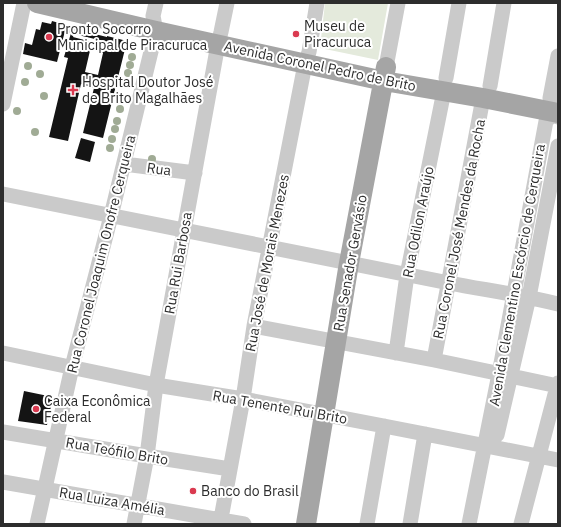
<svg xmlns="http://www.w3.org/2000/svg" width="561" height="527" font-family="'IBM Plex Sans',sans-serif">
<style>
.green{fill:#e4eadc}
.building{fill:#141414;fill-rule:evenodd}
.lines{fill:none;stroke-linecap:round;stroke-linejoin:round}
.minor{stroke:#cacaca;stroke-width:15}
.major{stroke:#a5a5a5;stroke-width:20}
.tree{fill:#a0ab95}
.poi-dot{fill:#da3a50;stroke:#fff;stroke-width:1.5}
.labels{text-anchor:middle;stroke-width:4;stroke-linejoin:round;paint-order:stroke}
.poi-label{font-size:14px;fill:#2d2d2d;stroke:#fff;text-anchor:start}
.street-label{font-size:14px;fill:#2d2d2d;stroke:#fff}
</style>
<rect width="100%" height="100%" fill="#fff"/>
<path class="green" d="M325,3H388L378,60L320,48Z"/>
<path class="building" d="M52,21L59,23L58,25L107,37V36L127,41L103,138L83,133L94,88L81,84L68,141L49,137L68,58L64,57L71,33L65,31L57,62L23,54L25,43L32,45L36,29L40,30L42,22L51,24ZM74,34L99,40L96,51L103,53L98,75L85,72L92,42L73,37Z
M81,138L95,142L90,162L75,158Z
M24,391L53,397L47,425L18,421Z"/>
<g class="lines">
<path class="minor" d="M558,56L550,98L555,113L558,117
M386,67L398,3
M446,78L459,3
M490,86L504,3
M3,104L24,3
M124,164L195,173
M3,194L449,283C485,290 522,295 558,304
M254,326L434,360L558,386
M3,353L156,385L243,399L384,426L558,460
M396,353L407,275L444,91
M434,360L483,98
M3,432L147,456L230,469
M497,435L529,297L558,146
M3,482L244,524
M37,524L72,367L111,216L156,31L153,16L156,3
M134,524L147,456L156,385L218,44L221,32L227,3
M220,524L243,399L254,326L305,64L309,52L317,3
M367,524L384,426
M410,524L425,434
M469,524L499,374L546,121L555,113
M521,524L558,383"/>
<path class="major" d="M37,3L156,31L384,81L483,98L558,113
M306,524L349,263L386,67"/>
</g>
<g class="tree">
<circle cx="132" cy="57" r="4"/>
<circle cx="130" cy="65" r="4"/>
<circle cx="28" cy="66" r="4"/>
<circle cx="128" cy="73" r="4"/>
<circle cx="40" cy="74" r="4"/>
<circle cx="25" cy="82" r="4"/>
<circle cx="126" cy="82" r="4"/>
<circle cx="44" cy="96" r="4"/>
<circle cx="122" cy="99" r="4"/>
<circle cx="120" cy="109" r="4"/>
<circle cx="17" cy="111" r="4"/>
<circle cx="117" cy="121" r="4"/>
<circle cx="115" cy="129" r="4"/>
<circle cx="35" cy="132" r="4"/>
<circle cx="112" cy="139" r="4"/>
<circle cx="110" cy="148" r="4"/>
<circle cx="152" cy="159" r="4"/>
</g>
<g class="poi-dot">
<circle cx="296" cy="34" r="4"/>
<circle cx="49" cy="37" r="4"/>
<path d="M71 84h4v4h4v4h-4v4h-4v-4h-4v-4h4z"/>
<circle cx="36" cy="409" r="4"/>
<circle cx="193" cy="491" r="4"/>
</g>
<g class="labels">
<g class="poi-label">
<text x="304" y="31">Museu de<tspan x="304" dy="16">Piracuruca</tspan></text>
<text x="57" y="34">Pronto Socorro<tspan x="57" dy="16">Municipal de Piracuruca</tspan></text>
<text x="82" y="87">Hospital Doutor José<tspan x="82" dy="16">de Brito Magalhães</tspan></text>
<text x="44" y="406">Caixa Econômica<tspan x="44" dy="16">Federal</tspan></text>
<text x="201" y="496">Banco do Brasil</text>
</g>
<g class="street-label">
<text transform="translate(320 66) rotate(12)" y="5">Avenida Coronel Pedro de Brito</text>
<text transform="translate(159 169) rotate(8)" y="5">Rua</text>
<text transform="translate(418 222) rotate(-79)" y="5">Rua Odilon Araújo</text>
<text transform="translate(459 229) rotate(-79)" y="5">Rua Coronel José Mendes da Rocha</text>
<text transform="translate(101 254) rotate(-76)" y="5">Rua Coronel Joaquim Onofre Cerqueira</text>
<text transform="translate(178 263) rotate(-80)" y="5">Rua Rui Barbosa</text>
<text transform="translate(267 263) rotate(-79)" y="5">Rua José de Morais Menezes</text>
<text transform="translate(350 263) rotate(-80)" y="5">Rua Senador Gervásio</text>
<text transform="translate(517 275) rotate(-80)" y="5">Avenida Clementino Escórcio de Cerqueira</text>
<text transform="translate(280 407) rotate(10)" y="5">Rua Tenente Rui Brito</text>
<text transform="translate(117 451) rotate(10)" y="5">Rua Teófilo Brito</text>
<text transform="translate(112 501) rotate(10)" y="5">Rua Luiza Amélia</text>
</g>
</g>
<rect width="561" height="527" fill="none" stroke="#2d2d2d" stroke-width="8"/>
</svg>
